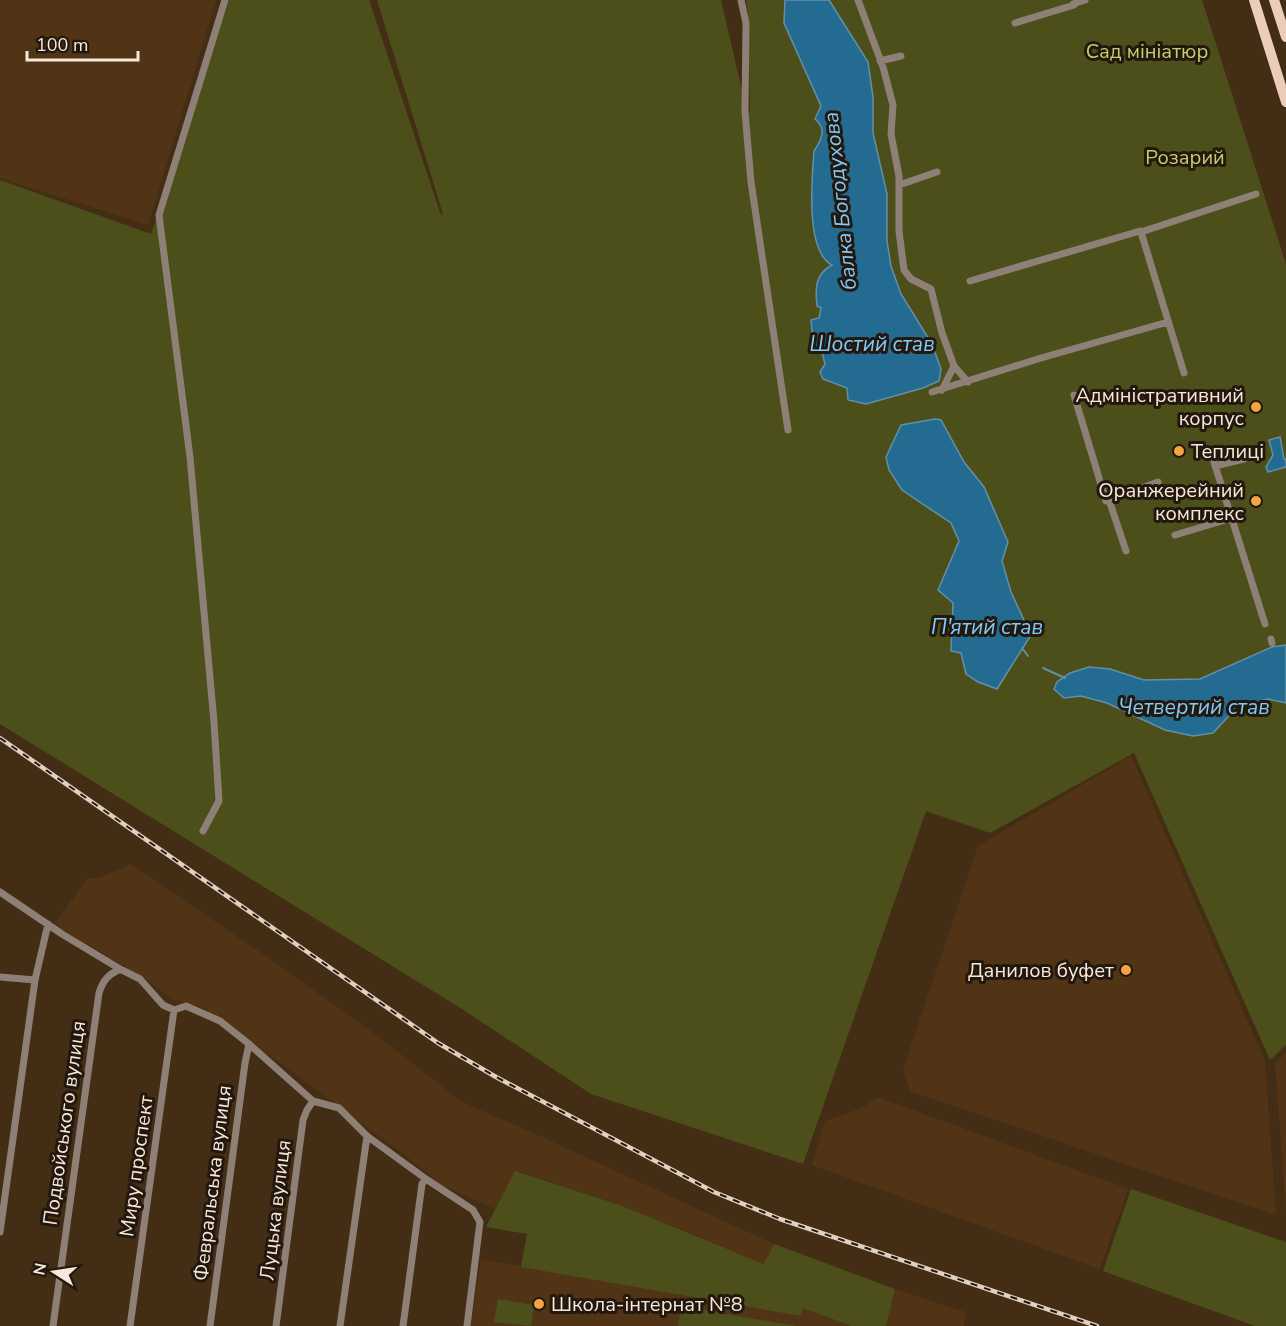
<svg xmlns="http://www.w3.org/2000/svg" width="1286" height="1326" font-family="'Nunito Sans',sans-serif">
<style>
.built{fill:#513416}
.green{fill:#4c4f1a}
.water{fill:#246b91;stroke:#6390a7;stroke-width:1.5}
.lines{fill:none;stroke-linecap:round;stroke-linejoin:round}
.stream{stroke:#6390a7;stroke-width:2}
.street{stroke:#8f8077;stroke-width:7}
.primary{stroke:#eccdbb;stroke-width:10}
.rail-casing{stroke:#e0d0c1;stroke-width:4.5}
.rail{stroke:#23180e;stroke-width:2;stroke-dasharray:7;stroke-linecap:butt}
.poi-dot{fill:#f4a443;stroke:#23180e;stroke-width:2}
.labels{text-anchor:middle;stroke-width:6;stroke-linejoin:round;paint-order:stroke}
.park-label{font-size:20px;fill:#c7cd6c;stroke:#23180e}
.poi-label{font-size:20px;fill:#f7e8da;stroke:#23180e;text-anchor:end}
.street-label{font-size:20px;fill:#f7e8da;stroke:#23180e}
.water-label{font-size:21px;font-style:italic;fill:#81cbf8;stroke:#23180e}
</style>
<rect width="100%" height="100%" fill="#442d15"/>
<path class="built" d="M0,0H216L148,225L0,178Z
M1131,756L1265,1061L1276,1215L910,1091L903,1069L978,846Z
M131,864L270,959L379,1037L462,1102L527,1130L774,1244L765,1264L624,1206L516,1171L495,1209L442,1185L401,1152L233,1028L200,1006L173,1000L146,979L62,929L55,923L88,878H98Z
M1286,1053V1211L1275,1063Z
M878,1097L1128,1189L1100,1269L812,1165L825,1121L862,1108Z
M481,1259L801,1315L803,1308L851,1326H471Z
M895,1289L966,1312L964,1326H886Z"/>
<path class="green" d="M229,0H369L441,215L443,214L377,0H721L747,112L750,110L748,13L746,0H1202L1286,264V1045L1270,1060L1134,753L990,833L926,811L803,1164L591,1094L462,1009L0,724V180L151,234Z
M515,1171L623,1206L764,1264L774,1244L895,1289L886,1326H851L803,1308L801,1316L521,1267L527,1234L486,1227Z
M1131,1189L1286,1242V1326H1255L1103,1271Z
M498,1299L534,1305L531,1326L494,1322Z
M681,1306L796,1326H678Z"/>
<path class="water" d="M785,0H829L868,62L873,97V133L887,194V241L891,266L901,294L932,344L941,369L939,381L923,388L866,404L848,400L847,388L823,379L820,372L825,364L821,348L813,342L811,320L819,318L821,308L817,306C815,289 815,274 832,265C805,251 812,178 814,151C822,139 827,129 815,119L821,106L784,23Z
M935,419L941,420L964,462L984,487L1008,542L1002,561L1011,592L1031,635L997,689L978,682L966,674L961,653L951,651L953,603L938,590L959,541L951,523L902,490L889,470L886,457L901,425Z
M1280,437L1284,459H1286V467L1268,472L1266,467L1273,455L1269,440Z
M1286,645V703L1268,699L1237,707L1213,733L1193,736L1165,730L1107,703L1081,696L1064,698L1054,689L1057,682L1070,673L1089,667L1110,669L1144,680L1200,679L1272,647Z"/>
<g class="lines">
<path class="stream" d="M1022,648L1028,656
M1043,668L1065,678"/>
<path class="street" d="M741,0L746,23L745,112L751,182L788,430
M858,0L883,67L893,105L891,134L899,176V231L904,270L911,279L931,289L942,333L954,366L968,382
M1073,4L1085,0
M1015,23L1074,5
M880,61L901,56
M899,185L937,172
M970,281L1140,231
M1184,373L1141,232L1256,194
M942,390L954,366
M932,392L1041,358L1168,322
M1074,395L1106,501L1158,482
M1214,462L1265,624
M1215,466L1244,459
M1109,500L1126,551
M1175,535L1232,518
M1271,639L1272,643
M203,831L219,801L214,722L190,457L159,215L225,0
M0,892L62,934L120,969L140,979L163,1005L174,1010L186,1006L220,1021L249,1044L313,1101L339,1108L367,1136L426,1179L473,1210L480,1222L467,1326
M0,977L35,980
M0,1232L35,980L48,924
M53,1326L99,993C103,980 108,975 120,969
M130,1326L174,1010
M210,1326L245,1063L249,1044
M276,1326L303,1120L307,1110L313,1101
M340,1326L367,1136
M403,1326L422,1184L426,1179"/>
<path class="primary" d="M1254,0L1286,102
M1274,0L1286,37"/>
<defs>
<path id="rail" d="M0,738L438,1043L496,1077L714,1192L780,1219L1097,1326"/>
</defs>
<use href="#rail" class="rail-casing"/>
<use href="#rail" class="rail"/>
</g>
<g class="poi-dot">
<circle cx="1256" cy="407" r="6"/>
<circle cx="1179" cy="451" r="6"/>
<circle cx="1256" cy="501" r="6"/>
<circle cx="1126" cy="970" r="6"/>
<circle cx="539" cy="1304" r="6"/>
</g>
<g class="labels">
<g class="park-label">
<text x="1147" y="58">Сад мініатюр</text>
<text x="1185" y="164">Розарий</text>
</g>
<g class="poi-label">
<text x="1244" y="402">Адміністративний<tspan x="1244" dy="23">корпус</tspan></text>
<text x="1191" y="458" text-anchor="start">Теплиці</text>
<text x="1244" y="497">Оранжерейний<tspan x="1244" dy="23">комплекс</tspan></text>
<text x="1114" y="977">Данилов буфет</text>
<text x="551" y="1311" text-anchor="start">Школа-інтернат №8</text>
</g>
<g class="street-label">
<text transform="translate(64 1123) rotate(-82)" y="7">Подвойського вулиця</text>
<text transform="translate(136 1166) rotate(-82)" y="7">Миру проспект</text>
<text transform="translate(212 1183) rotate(-83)" y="7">Февральська вулиця</text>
<text transform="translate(275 1210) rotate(-83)" y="7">Луцька вулиця</text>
</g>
<g class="water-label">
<text transform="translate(840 201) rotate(-96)" y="7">балка Богодухова</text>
<text x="872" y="351">Шостий став</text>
<text x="987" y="634">П'ятий став</text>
<text x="1194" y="714">Четвертий став</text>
</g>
</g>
<g transform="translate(54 1272) rotate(282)" stroke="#23180e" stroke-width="4.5" paint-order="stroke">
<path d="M0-4.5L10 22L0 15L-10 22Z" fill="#f7e8da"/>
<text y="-9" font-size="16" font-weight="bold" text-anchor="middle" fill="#f7e8da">N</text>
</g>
<path d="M27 51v9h111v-9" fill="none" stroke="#f7e8da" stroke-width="3"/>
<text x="36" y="51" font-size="18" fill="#f7e8da" stroke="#23180e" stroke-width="4.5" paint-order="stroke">100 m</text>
</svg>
